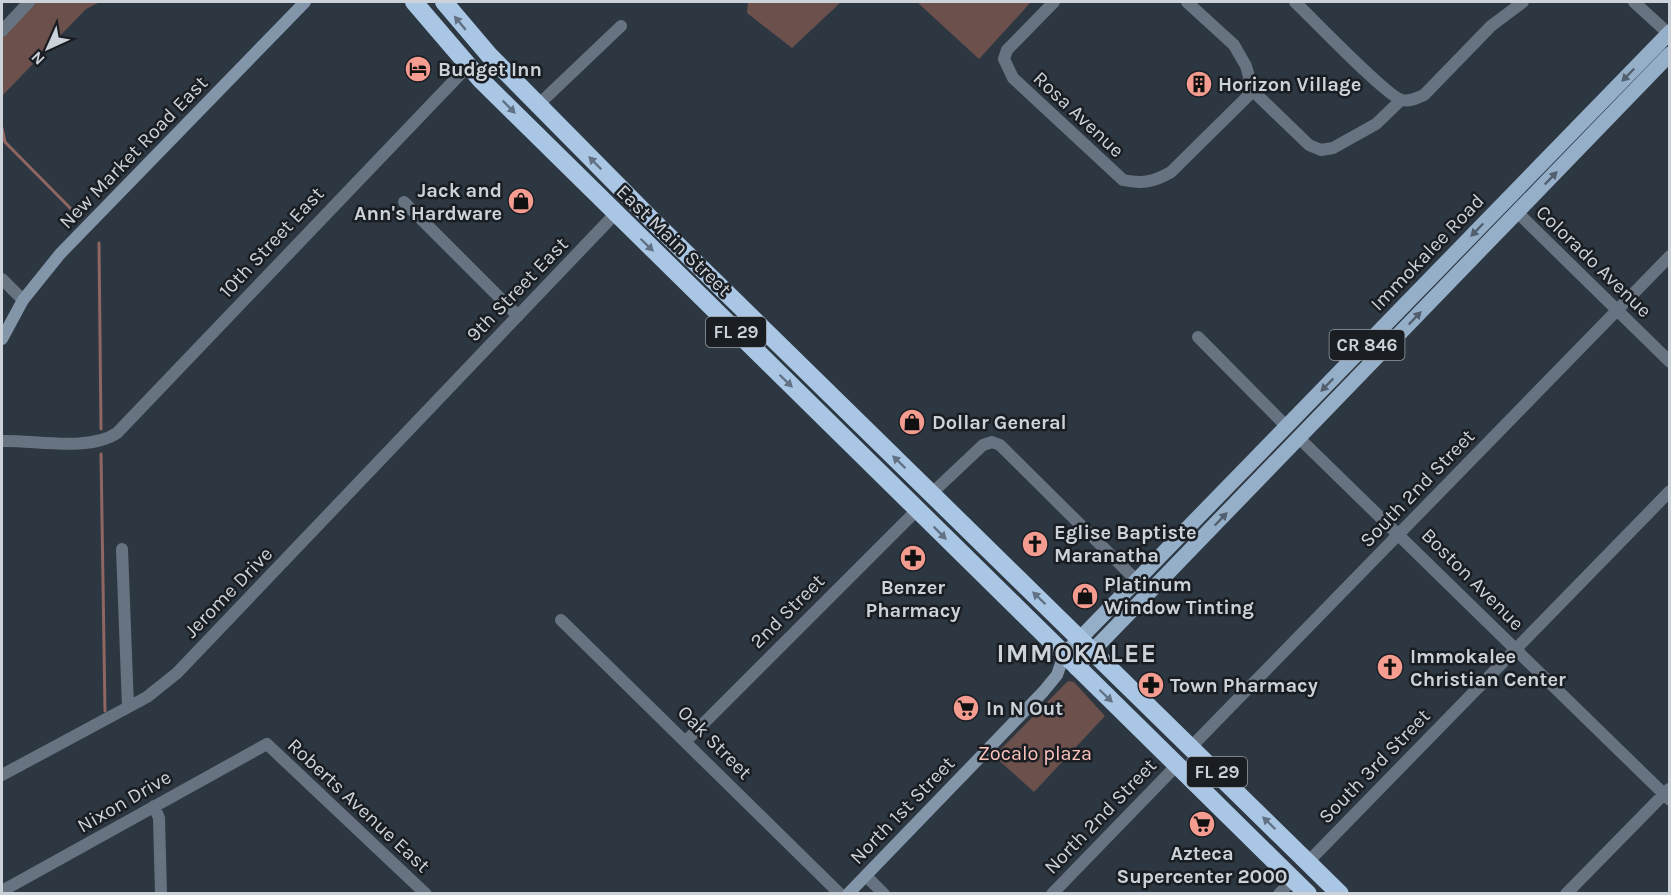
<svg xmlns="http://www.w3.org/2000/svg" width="1671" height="895" font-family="Karla,sans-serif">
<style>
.green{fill:#6b504c}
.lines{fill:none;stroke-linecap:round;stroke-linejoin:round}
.stream{stroke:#8f6661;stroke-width:3}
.street{stroke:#677380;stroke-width:12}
.secondary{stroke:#8295a9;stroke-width:12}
.primary{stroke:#96afc9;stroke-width:15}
.highway{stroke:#a9c7e5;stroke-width:18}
.oneway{fill:#627284}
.oneway2{fill:#525f6e}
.labels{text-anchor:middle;stroke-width:5;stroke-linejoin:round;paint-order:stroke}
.shield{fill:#1a1e23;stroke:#979ca2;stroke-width:1.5}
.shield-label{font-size:18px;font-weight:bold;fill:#ccd2d9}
.poi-label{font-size:20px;font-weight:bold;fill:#ccd2d9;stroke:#1a1e23;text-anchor:start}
.street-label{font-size:20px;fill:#ccd2d9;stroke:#1a1e23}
.park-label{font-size:20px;fill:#fec5bd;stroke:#1a1e23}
.district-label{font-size:26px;font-weight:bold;letter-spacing:1.5px;fill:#ccd2d9;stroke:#1a1e23}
</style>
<rect width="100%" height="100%" fill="#2d3742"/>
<path class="green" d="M28,2H100L86,9L2,96V29Z
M748,2H841L792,48L747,13Z
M917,2H1031L979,59Z
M1068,681L1074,682L1105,716L1034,792L994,756Z"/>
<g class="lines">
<path class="stream" d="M2,128L5,142L76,214
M99,243L101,429
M101,454L105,711"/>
<path class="street" d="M1054,2L1007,50L1004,59L1013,78L1123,180C1142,184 1154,182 1171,172L1253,91
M1187,2L1234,45L1246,66L1253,91L1309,145L1321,150L1333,148L1376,124L1401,100
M1295,2C1311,17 1387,97 1402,100C1410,102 1417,98 1424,95L1491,26L1523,2
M1634,2L1668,33
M2,31L29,2
M537,106L621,26
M404,202L518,316
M1518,213L1670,362
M2,279L23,300
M1198,337L1287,427
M1299,438L1670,800
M2,441C35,440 89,452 117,433L468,66
M931,494L983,445L992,442L1000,445L1137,581
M122,549L128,707
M561,620L840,894
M686,741L917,510
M1191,747L1670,256
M2,775L147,697L177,673L615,214
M154,806L159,818L161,894
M1308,862L1670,491
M866,876L884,894
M2,891L267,744L426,894
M1052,894L1177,765
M1279,894L1293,879
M1566,894L1669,789"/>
<path class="secondary" d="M2,339L23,300L60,254L305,2
M848,894L1043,692L1057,675L1064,655"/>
<path class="primary" d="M1064,655L1670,32
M1076,668L1670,54"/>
<path class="highway" d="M414,2L480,79L1308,894
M444,2L489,55L652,220L1340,894"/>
</g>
<defs><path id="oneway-solid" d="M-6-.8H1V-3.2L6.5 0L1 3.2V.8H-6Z" transform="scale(1.5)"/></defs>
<g class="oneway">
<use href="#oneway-solid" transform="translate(460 23) rotate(-130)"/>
<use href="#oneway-solid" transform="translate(509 107) rotate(45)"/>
<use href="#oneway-solid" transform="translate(595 163) rotate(-135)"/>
<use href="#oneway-solid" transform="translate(647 245) rotate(44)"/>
<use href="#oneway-solid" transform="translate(786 381) rotate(44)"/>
<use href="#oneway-solid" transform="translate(899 462) rotate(-136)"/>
<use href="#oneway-solid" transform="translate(940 533) rotate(45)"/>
<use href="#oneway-solid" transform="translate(1039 598) rotate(-136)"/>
<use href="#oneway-solid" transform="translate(1106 696) rotate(44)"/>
<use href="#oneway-solid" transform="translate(1269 823) rotate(-136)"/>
</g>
<g class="oneway2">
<use href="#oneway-solid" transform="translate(1628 75) rotate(134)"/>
<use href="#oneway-solid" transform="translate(1551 178) rotate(-46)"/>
<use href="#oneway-solid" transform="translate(1477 230) rotate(134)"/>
<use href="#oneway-solid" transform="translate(1415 318) rotate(-46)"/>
<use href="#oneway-solid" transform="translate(1327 385) rotate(134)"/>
<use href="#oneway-solid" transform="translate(1221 519) rotate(-46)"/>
</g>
<defs>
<symbol id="hotel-disc" viewBox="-11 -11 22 22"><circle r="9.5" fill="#f59c91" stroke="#1a1e23"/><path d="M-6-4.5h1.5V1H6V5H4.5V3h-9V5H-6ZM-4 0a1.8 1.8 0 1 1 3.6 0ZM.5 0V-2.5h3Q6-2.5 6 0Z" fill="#111"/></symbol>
<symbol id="building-disc" viewBox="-11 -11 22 22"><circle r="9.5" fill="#f59c91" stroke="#1a1e23"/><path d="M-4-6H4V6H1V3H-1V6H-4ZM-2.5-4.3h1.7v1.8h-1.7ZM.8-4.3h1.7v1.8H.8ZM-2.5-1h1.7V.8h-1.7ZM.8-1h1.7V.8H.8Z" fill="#111"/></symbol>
<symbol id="shop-disc" viewBox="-11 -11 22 22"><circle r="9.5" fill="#f59c91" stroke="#1a1e23"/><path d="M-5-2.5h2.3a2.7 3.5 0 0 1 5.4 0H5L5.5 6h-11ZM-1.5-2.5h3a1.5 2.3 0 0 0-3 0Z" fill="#111"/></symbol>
<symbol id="church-disc" viewBox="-11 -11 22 22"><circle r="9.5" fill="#f59c91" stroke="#1a1e23"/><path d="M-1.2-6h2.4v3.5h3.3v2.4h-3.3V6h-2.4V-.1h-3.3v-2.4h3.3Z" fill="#111"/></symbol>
<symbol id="pharmacy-disc" viewBox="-11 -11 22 22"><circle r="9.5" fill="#f59c91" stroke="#1a1e23"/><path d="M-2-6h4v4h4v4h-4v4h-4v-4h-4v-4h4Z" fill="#111"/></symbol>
<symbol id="supermarket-disc" viewBox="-11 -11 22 22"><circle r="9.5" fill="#f59c91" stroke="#1a1e23"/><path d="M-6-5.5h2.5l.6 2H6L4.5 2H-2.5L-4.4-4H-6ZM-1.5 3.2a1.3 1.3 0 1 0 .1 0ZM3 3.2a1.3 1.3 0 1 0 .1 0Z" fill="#111"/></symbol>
</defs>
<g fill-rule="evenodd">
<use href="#hotel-disc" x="403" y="54" width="30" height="30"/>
<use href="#building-disc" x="1184" y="69" width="30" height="30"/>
<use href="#shop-disc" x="506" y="186" width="30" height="30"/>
<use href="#shop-disc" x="897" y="407" width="30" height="30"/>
<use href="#church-disc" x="1020" y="529" width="30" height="30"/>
<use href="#pharmacy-disc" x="898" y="543" width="30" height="30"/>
<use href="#shop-disc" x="1070" y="581" width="30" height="30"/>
<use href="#church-disc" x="1375" y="652" width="30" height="30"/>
<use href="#pharmacy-disc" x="1136" y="670" width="30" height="30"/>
<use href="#supermarket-disc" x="951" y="693" width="30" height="30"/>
<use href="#supermarket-disc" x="1187" y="809" width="30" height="30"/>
</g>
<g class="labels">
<g class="shield">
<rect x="706" y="317" width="60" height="30" rx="4.5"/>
<rect x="1329.5" y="330" width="75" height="30" rx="4.5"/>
<rect x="1187" y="757" width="60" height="30" rx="4.5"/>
</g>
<g class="shield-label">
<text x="736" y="338">FL 29</text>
<text x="1367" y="351">CR 846</text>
<text x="1217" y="778">FL 29</text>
</g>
<g class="poi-label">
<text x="438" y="76">Budget Inn</text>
<text x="1218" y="91">Horizon Village</text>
<text x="502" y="197" text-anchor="end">Jack and<tspan x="502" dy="23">Ann's Hardware</tspan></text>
<text x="932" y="429">Dollar General</text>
<text x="1054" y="539">Eglise Baptiste<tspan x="1054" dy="23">Maranatha</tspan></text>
<text x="1104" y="591">Platinum<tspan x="1104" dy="23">Window Tinting</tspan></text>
<text x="913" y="594" text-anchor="middle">Benzer<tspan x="913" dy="23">Pharmacy</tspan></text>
<text x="1410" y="663">Immokalee<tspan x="1410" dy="23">Christian Center</tspan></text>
<text x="1170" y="692">Town Pharmacy</text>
<text x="986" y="715">In N Out</text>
<text x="1202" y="860" text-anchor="middle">Azteca<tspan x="1202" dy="23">Supercenter 2000</tspan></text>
</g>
<g class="street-label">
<text transform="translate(1079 114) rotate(43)" y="7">Rosa Avenue</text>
<text transform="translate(133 152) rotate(-46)" y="7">New Market Road East</text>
<text transform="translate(674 240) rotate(44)" y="7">East Main Street</text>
<text transform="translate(271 242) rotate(-47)" y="7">10th Street East</text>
<text transform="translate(1427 252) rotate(-46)" y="7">Immokalee Road</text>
<text transform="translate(1594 261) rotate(44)" y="7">Colorado Avenue</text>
<text transform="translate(517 289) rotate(-46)" y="7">9th Street East</text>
<text transform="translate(1417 488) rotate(-46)" y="7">South 2nd Street</text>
<text transform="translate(1473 579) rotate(45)" y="7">Boston Avenue</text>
<text transform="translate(228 592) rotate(-46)" y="7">Jerome Drive</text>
<text transform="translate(787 611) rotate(-45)" y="7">2nd Street</text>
<text transform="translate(715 742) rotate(45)" y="7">Oak Street</text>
<text transform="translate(1374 766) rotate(-46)" y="7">South 3rd Street</text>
<text transform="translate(124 801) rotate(-30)" y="7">Nixon Drive</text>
<text transform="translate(359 805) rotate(43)" y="7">Roberts Avenue East</text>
<text transform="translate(902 810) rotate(-46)" y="7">North 1st Street</text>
<text transform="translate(1100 816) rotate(-46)" y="7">North 2nd Street</text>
</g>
<g class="park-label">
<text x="1035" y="760">Zocalo plaza</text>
</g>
<g class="district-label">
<text x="1077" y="662">IMMOKALEE</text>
</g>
</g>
<rect width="1671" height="895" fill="none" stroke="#ccd2d9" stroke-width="6"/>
<g transform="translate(48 48) rotate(225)" stroke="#1a1e23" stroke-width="4.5" paint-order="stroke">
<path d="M0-4.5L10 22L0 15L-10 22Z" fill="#ccd2d9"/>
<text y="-9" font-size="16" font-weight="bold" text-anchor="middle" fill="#ccd2d9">N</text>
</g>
</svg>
